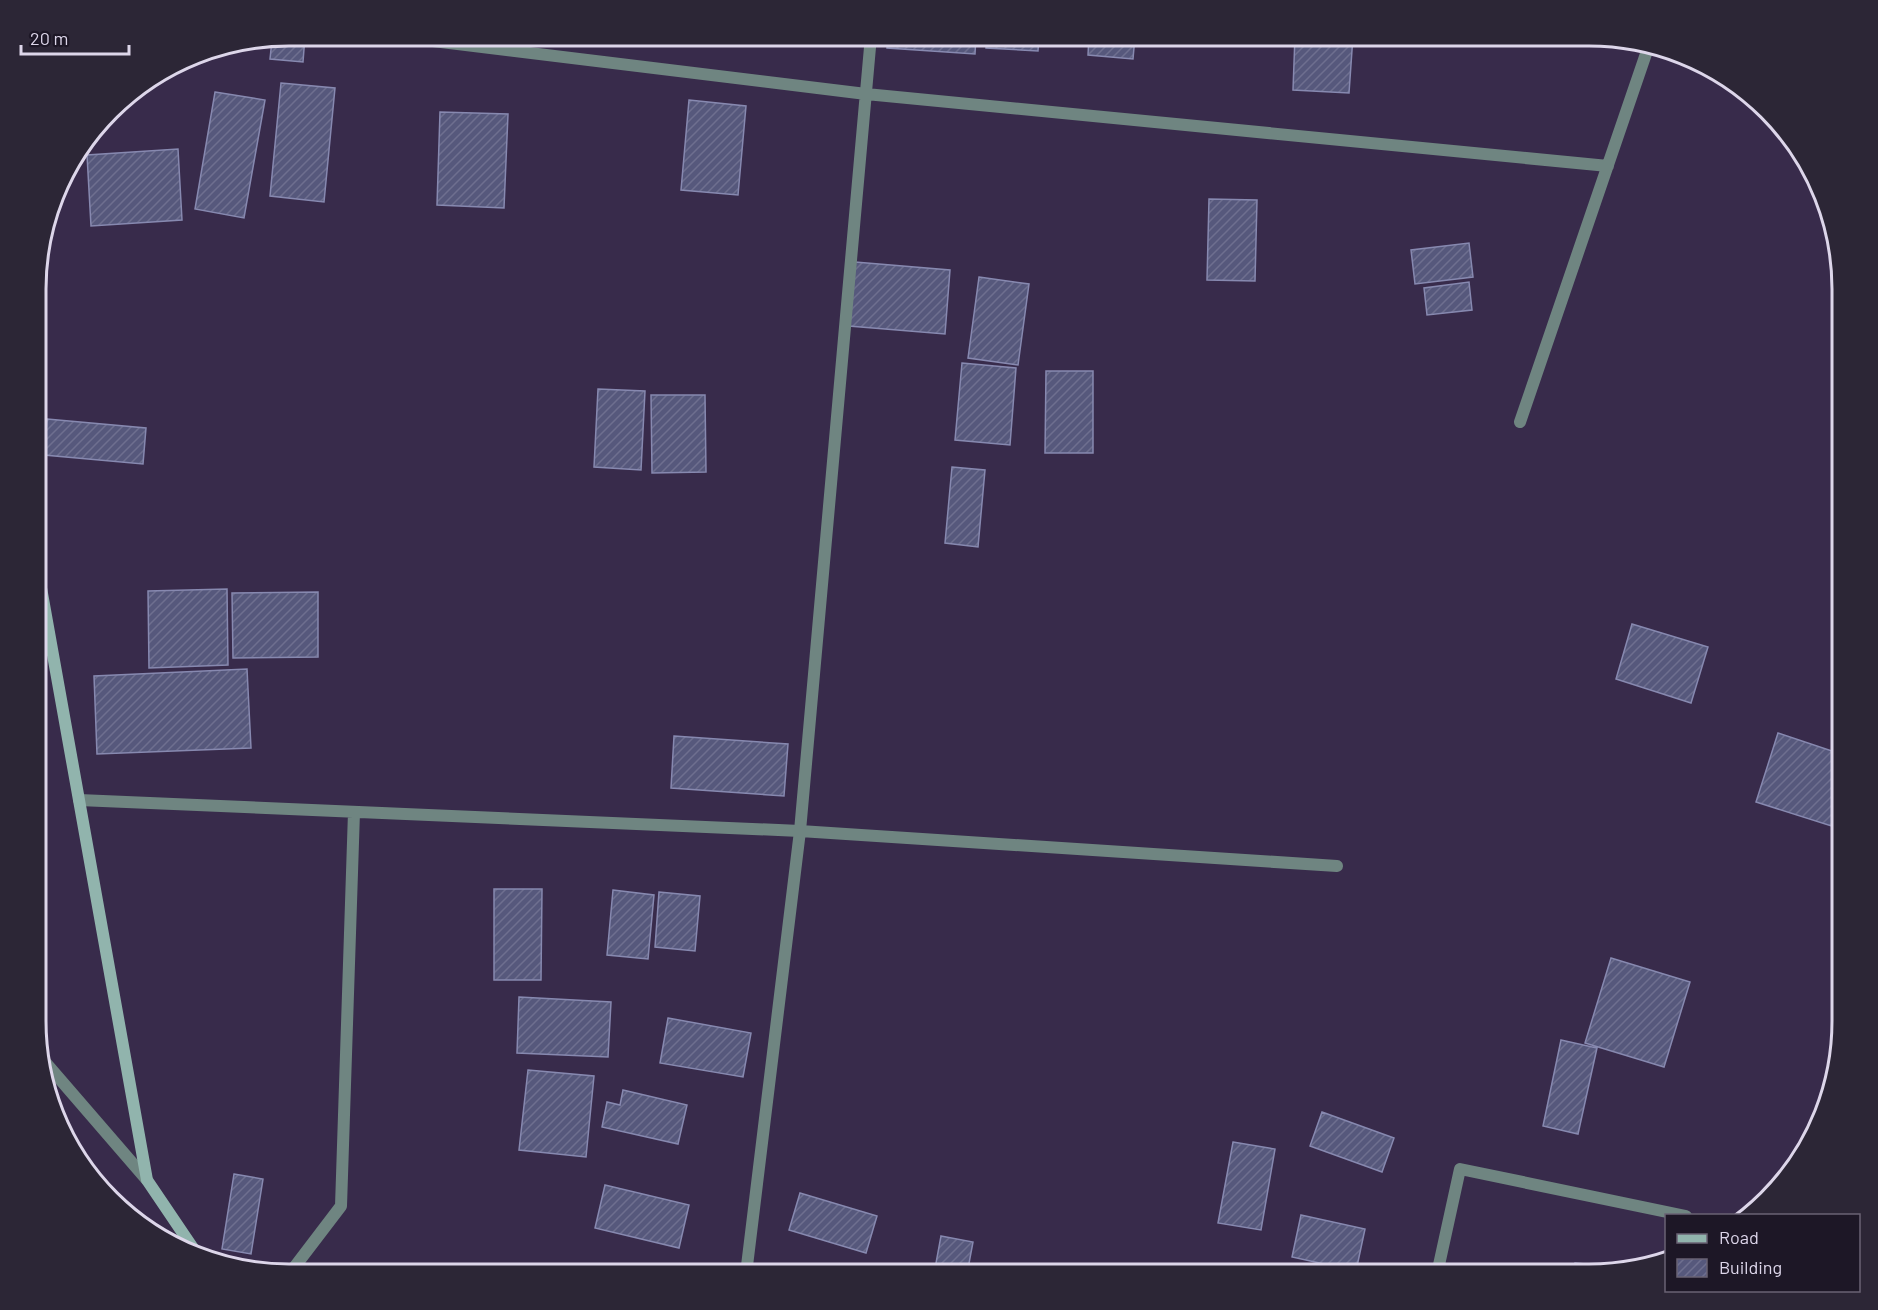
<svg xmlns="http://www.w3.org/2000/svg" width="1878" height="1310" font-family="Barlow,sans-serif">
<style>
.building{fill:url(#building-hatch);stroke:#8789b0;stroke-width:1.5}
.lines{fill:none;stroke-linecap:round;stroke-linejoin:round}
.minor{stroke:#6f8581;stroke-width:12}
.secondary{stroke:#91b4ad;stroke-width:12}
.rim{fill:none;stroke:#ddd6ea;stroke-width:3}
</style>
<defs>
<pattern id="building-hatch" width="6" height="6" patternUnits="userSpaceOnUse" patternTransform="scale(1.5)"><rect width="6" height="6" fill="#56587c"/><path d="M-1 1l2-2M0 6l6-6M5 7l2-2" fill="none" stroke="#6e6f8f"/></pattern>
</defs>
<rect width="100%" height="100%" fill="#382b4b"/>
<path class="building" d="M290,36H305L303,62L270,59L272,40Z
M888,36H976L975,54L887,48Z
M987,36H1039L1038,51L986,48Z
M1089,36H1135L1133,59L1088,55Z
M1295,36H1353L1349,93L1293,90Z
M281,83L335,88L324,202L270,196Z
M215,92L265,100L244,218L195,209Z
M689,100L746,106L738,195L681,190Z
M440,112L508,114L504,208L437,205Z
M178,149L182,220L91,226L87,155Z
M1209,199L1257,200L1255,281L1207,280Z
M1469,243L1473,277L1415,284L1411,250Z
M855,262L950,270L945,334L849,326Z
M979,277L1029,284L1018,365L968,358Z
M1469,282L1472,310L1427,315L1424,288Z
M962,363L1016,368L1010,445L955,440Z
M1046,371H1093V453H1045Z
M598,389L645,391L641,470L594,467Z
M651,395H705L706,472L652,473Z
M47,419L146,428L143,464L44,455Z
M952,467L985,470L978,547L945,543Z
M227,589L228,665L149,668L148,591Z
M318,592V657L233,658L232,593Z
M1632,624L1708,647L1691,703L1616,679Z
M247,669L251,748L97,754L94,676Z
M1778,733L1841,754V829L1756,802Z
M674,736L788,744L784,796L671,788Z
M494,889H542L541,980H494Z
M613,890L654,895L648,959L607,955Z
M659,892L700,896L695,951L655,947Z
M1611,958L1690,982L1664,1067L1585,1043Z
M519,997L611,1002L608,1057L517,1053Z
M668,1018L751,1033L743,1077L660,1063Z
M1561,1040L1597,1048L1578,1134L1543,1126Z
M528,1070L594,1076L586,1157L519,1150Z
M623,1090L687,1105L678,1144L602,1127L607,1102L620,1105Z
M1322,1112L1394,1138L1382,1172L1310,1146Z
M1233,1142L1275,1149L1261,1230L1218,1223Z
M234,1174L263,1179L251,1254L222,1249Z
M605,1185L689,1205L679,1248L595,1228Z
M800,1193L877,1216L866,1253L789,1230Z
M1301,1215L1365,1229L1356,1271L1292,1257Z
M941,1236L973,1242L967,1274H934Z
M1575,1263L1618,1267L1588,1274H1574Z
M585,1264L623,1274H582Z"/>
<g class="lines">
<path class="minor" d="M433,36V41L866,94L1608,166
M1520,422L1649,45
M79,800L800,831L1337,866
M39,1055L147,1180
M290,1273L341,1206L354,812
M746,1274L800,831L871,36
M1437,1274L1460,1169L1686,1216"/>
<path class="secondary" d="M38,571L147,1180L197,1254"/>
</g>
<path d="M0 0H1878V1310H0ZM289 46H1589A243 243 0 0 1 1832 289V1021A243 243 0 0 1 1589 1264H289A243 243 0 0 1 46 1021V289A243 243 0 0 1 289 46Z" fill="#2c2636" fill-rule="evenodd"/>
<path class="rim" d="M289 46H1589A243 243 0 0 1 1832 289V1021A243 243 0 0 1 1589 1264H289A243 243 0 0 1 46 1021V289A243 243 0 0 1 289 46Z"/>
<rect x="1665" y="1214" width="195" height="78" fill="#1d1726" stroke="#6a6374" stroke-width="1.5"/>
<rect x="1677" y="1234" width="30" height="9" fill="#91b4ad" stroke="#6a6374" stroke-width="1.5"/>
<text x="1719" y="1244" font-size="18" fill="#ddd6ea">Road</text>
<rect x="1677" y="1259" width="30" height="18" fill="url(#building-hatch)" stroke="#6a6374" stroke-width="1.5"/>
<text x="1719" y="1274" font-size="18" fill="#ddd6ea">Building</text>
<path d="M21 45v9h108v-9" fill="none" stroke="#ddd6ea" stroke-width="3"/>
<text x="30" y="45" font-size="18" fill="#ddd6ea" stroke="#1d1726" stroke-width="4.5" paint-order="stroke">20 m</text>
</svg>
